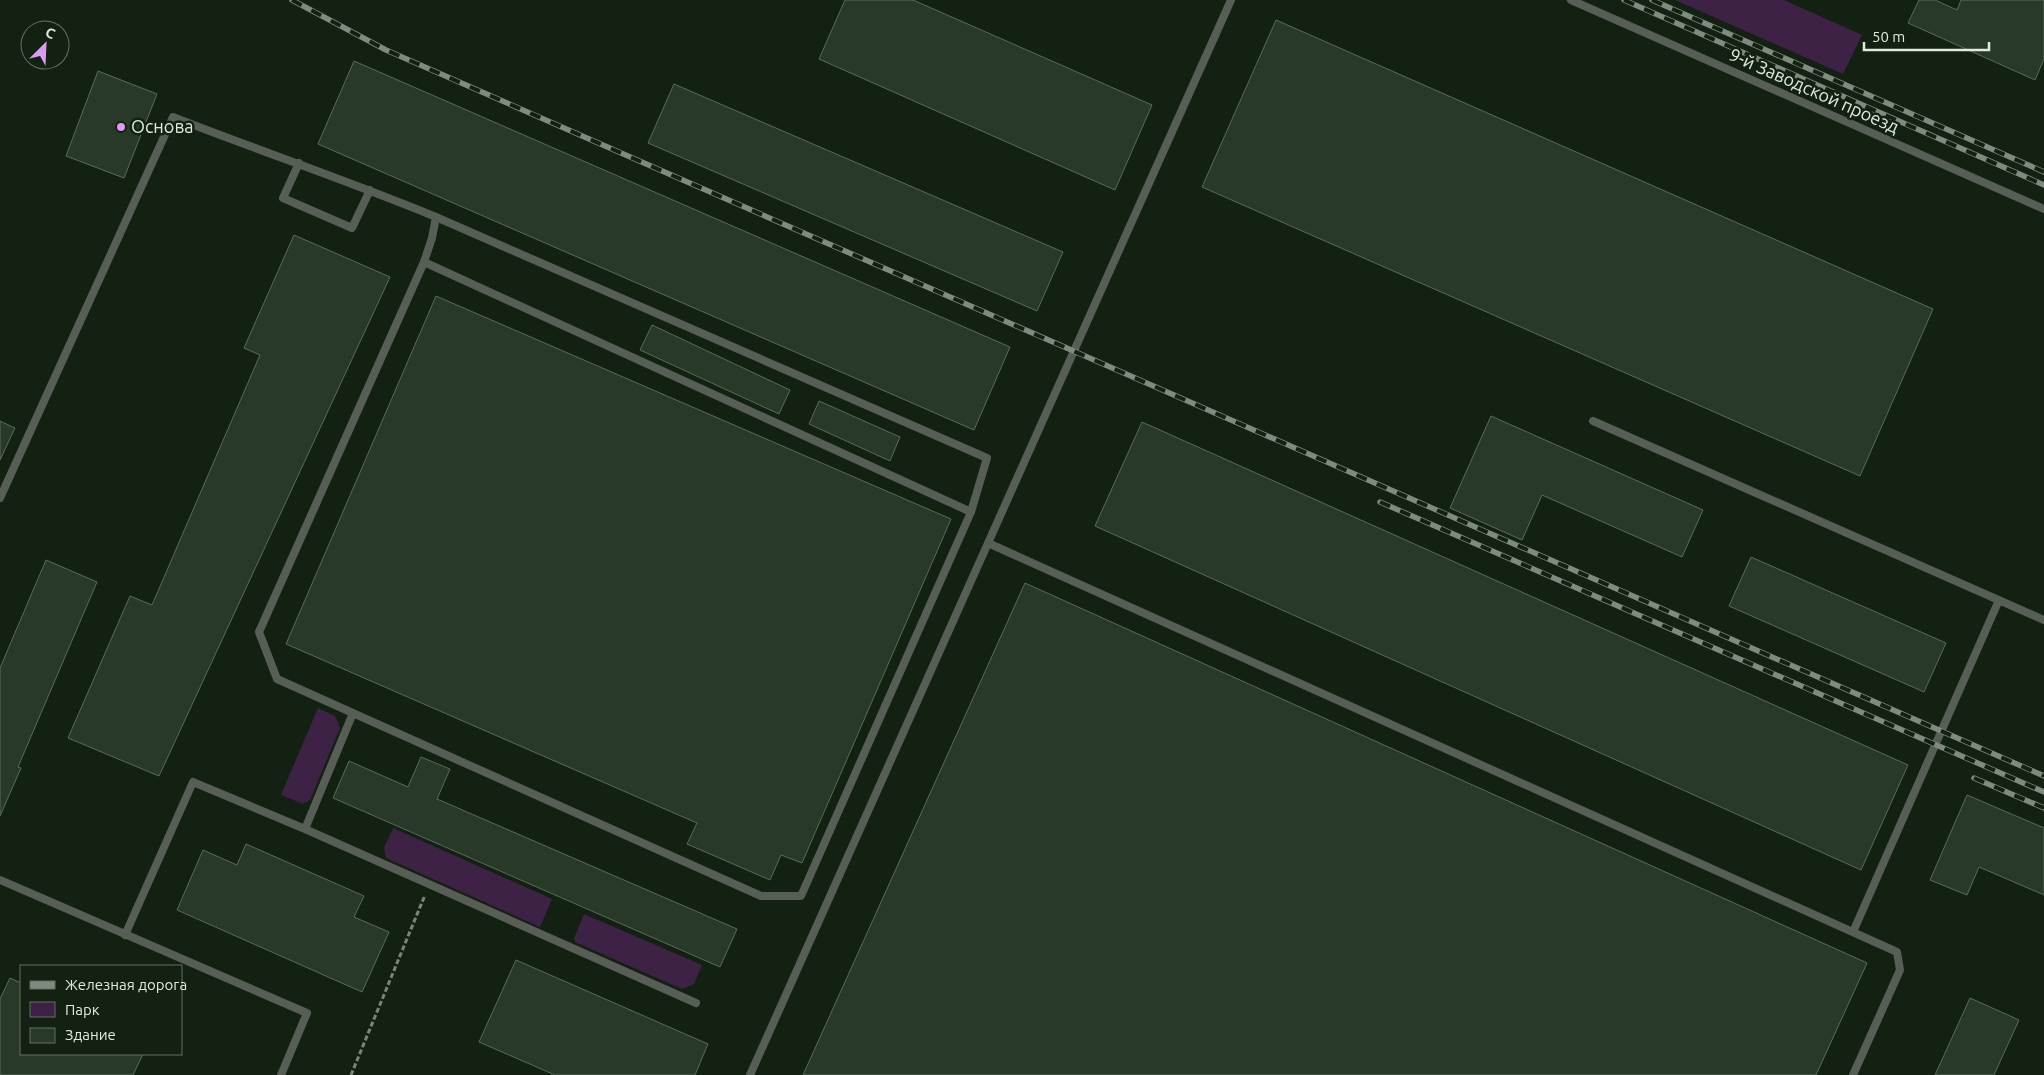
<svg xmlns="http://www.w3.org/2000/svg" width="2044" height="1075" font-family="Ubuntu,sans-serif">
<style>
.green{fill:#3d2246}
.building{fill:#293928;stroke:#5a6c59}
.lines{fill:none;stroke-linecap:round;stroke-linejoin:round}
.path{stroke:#798578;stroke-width:3;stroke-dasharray:5 2.5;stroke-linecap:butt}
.service{stroke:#565e55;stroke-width:8}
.rail-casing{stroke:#7f8b7e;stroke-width:5.5}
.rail{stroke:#122111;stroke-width:4;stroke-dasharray:11;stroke-linecap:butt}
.poi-dot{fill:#dd99f3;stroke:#122111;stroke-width:2}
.labels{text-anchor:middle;stroke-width:5;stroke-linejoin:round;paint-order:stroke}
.street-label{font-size:18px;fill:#e0eadf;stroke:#122111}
.poi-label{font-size:18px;fill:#e0eadf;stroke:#122111;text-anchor:start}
</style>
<rect width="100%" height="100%" fill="#122111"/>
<path class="green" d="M1675,0H1784L1862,35L1843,74Z
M318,708L335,716L340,728L310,800L303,804L281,795Z
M393,828L552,899L540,927L386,858L384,848Z
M584,914L702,965L694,984L682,989L575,942L574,938Z"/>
<path class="building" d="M845,0H913L1152,105L1115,190L819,59Z
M1919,0H1935L1957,10L1961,0H2044V59L2035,80L1908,23Z
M1276,20L1933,309L1860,476L1202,187Z
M354,61L1010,347L974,430L318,144Z
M98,71L157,94L124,178L66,156Z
M674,84L1063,252L1037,311L648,143Z
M294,235L390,277L159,776L68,738L130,596L152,605L260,355L244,348Z
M436,296L951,519L802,863L781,855L770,880L687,844L697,823L286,644Z
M652,325L790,390L779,414L640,350Z
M819,401L900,437L890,461L809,424Z
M1491,416L1703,510L1682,557L1542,495L1522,540L1450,508Z
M0,421L15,428L0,460Z
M1142,422L1908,765L1861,870L1095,526Z
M1751,557L1946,643L1924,692L1729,606Z
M46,560L97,582L18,767L21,768L0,816V668Z
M1025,583L1867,963L1816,1075H803Z
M421,757L450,769L437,799L737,929L720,967L333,798L349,761L408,787Z
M1967,795L2044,828V895L1979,867L1967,895L1930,880Z
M246,844L364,896L354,917L389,932L362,992L177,910L203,850L237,865Z
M516,960L708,1044L695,1075H555L479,1042Z
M10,978L21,983V1054H143L133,1075H0V999Z
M1970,998L2019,1020L1994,1075H1935Z"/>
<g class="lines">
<path class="path" d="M351,1075L425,895"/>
<path class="service" d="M1571,0L2044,209
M299,163L283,198L352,228L370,190
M424,262L971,512
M1593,421L2044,620
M0,498L173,117C260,151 349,181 436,217L432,238L424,262L259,632L277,679L761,896H801L971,512L987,458L436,217
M988,543L1897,952L1900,970L1853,1075
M305,829L353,713
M0,880L307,1013L281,1075
M1853,932L1999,600
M125,935L193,782L305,829L696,1003
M750,1075L1231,0"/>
<defs>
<path id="rail" d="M292,0L386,50L2044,776
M1624,0L2044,185
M1652,0L2044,172
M1380,502L2044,792
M1974,778L2044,808"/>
</defs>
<use href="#rail" class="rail-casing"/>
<use href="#rail" class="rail"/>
</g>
<circle class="poi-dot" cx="121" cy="127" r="5"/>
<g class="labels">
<g class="street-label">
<text transform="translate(1814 91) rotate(24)" y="6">9-й Заводской проезд</text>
</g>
<g class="poi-label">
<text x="131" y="133">Основа</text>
</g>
</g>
<rect x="20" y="965" width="162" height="90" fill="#122111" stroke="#647163"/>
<rect x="30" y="981" width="25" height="8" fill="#7f8b7e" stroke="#647163"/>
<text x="65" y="990" font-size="15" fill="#e0eadf">Железная дорога</text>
<rect x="30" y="1002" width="25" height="15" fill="#3d2246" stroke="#647163"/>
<text x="65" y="1015" font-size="15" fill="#e0eadf">Парк</text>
<rect x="30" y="1028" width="25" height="15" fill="#293928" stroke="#647163"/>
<text x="65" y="1040" font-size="15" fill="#e0eadf">Здание</text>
<g transform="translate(45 45) rotate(24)"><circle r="24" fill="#122111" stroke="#647163"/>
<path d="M0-4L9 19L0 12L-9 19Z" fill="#dd99f3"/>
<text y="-8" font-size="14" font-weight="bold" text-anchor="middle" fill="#e0eadf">С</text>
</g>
<path d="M1864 42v8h125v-8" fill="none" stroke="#e0eadf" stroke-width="2.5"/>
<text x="1872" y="42" font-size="15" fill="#e0eadf" stroke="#122111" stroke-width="4" paint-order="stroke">50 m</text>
</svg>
